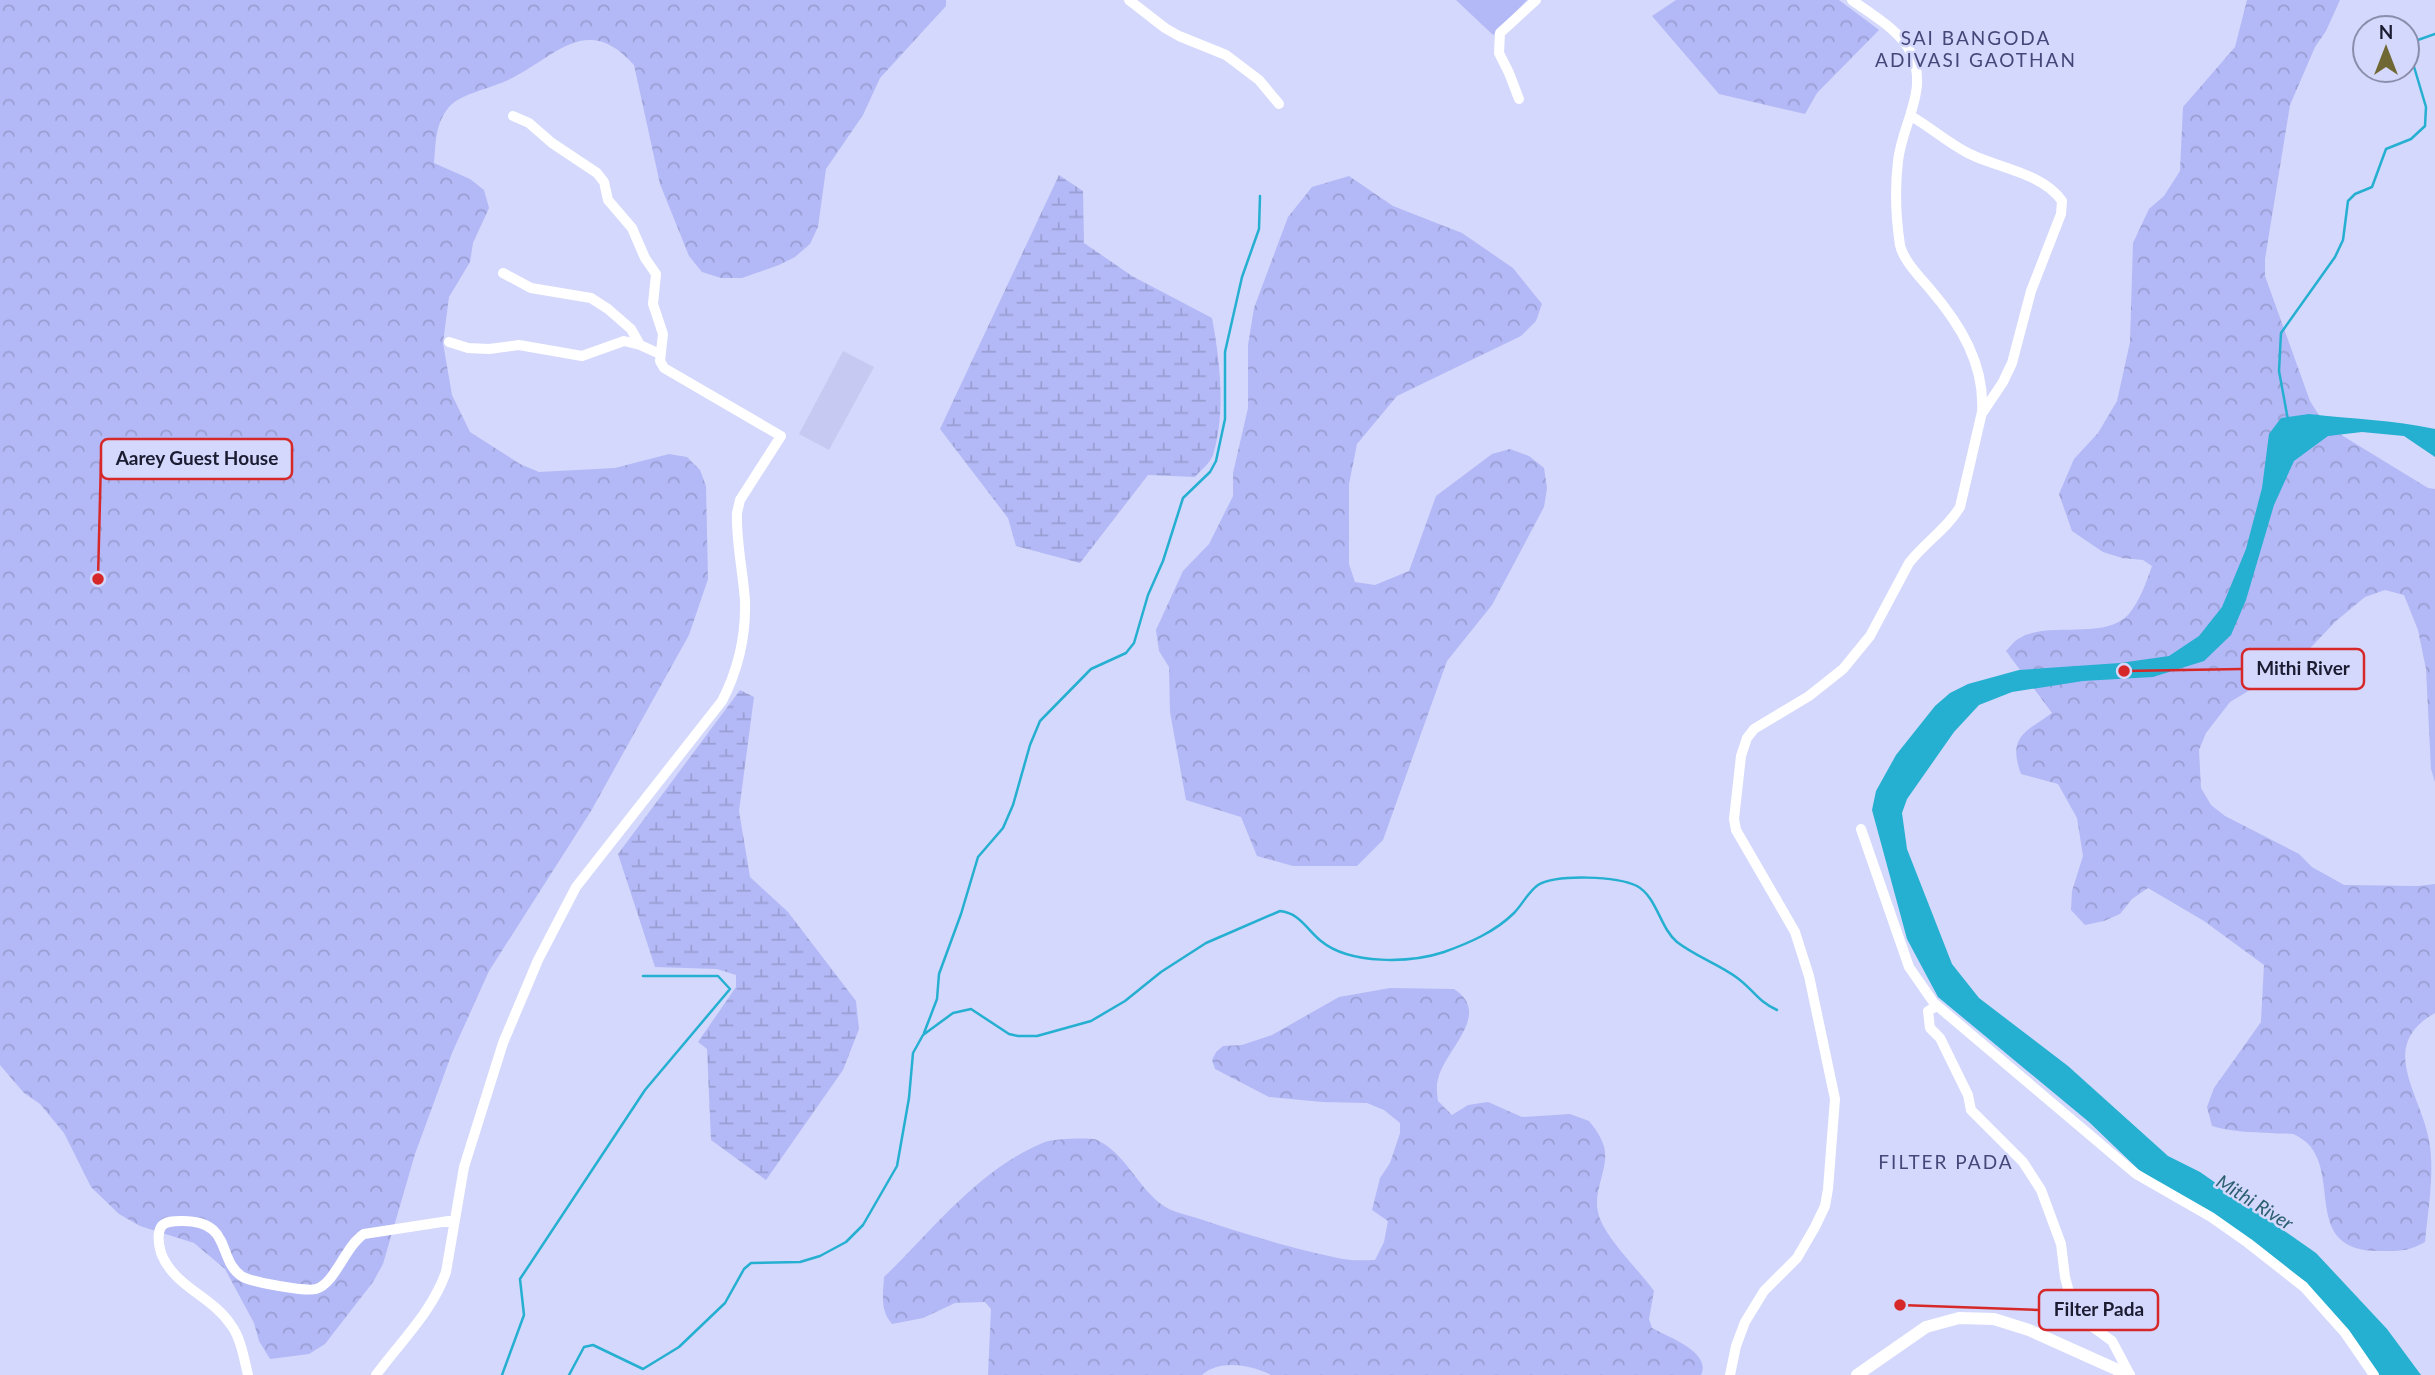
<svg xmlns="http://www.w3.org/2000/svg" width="2435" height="1375" font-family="Lato,sans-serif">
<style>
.built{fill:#c6caf2}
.green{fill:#b3b8f6}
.forest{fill:url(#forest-crowns)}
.wetland{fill:url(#wetland-marsh)}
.water{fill:#25afd1}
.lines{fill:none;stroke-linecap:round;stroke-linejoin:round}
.stream{stroke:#25afd1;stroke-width:2.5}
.minor{stroke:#fff;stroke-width:10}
.major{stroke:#fff;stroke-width:12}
.labels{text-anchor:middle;stroke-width:5;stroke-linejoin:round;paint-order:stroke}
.neighbourhood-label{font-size:19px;letter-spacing:2px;fill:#454779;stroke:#d4d8fc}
.water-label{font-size:19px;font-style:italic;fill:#2c5f6f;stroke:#d4d8fc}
.leader{fill:none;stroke:#d62828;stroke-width:2.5}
.callout-dot{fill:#d62828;stroke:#d4d8fc;stroke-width:2.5}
.callout{fill:#d4d8fc;stroke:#d62828;stroke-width:2.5}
.callout-label{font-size:19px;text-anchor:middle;font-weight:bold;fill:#1b1c31}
</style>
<defs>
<pattern id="forest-crowns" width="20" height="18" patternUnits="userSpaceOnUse" patternTransform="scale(1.75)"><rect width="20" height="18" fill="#b3b8f6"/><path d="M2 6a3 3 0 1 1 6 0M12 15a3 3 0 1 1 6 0" fill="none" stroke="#999ed3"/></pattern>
<pattern id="wetland-marsh" width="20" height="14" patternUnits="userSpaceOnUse" patternTransform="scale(1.75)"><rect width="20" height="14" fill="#b3b8f6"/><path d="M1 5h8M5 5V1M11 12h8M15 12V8" fill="none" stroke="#999ed3"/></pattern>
</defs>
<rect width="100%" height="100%" fill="#d4d8fc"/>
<path class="built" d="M843,351L874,367L829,450L799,434Z"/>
<path class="green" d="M1456,0H1527L1493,35Z"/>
<path class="forest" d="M0,0H946V6L880,78L863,115L826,169L818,227L810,244L795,257L779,265L742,278H721L702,272L689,256L660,184L634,65C586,11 555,58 508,80C492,88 460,94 449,107C435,124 436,142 434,163L470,179L484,190L489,208L473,243L470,262L449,297L443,343L452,395L470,432L520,464L539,472L615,468L669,454L687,457L700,470L706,486L708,579L689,635L591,811L489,971L452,1053L415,1154L383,1264L373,1282L325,1344L309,1354L270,1359L259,1341L254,1323L225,1269L194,1243L140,1226L119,1214L91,1187L64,1133L40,1104L24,1093L0,1065Z
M1676,0H1839L1879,30L1817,93L1805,114L1719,94L1652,16Z
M2247,0H2340L2326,31L2315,47L2290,105L2265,259V276L2310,401L2325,425L2428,488L2435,489V782L2431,769L2426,669L2418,630L2404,595L2385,590L2365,597L2336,621L2297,662L2230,702L2206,733L2199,750L2201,788L2211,805L2225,816L2299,854L2312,867L2344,885L2418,886L2435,884V1013C2377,1046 2420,1092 2429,1140C2435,1173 2428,1209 2425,1242C2407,1252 2399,1251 2379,1251C2304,1251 2339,1181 2310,1146C2307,1142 2297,1135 2293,1134C2286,1133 2278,1134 2271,1133C2251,1132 2232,1132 2212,1126L2207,1107L2214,1088L2261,1022L2264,965L2204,921L2148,888L2132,899L2120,914L2104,921L2085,925L2071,910L2072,891L2083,856L2077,818L2058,784L2021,774C2007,736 2026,732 2052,713L2006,651C2010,647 2013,642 2018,639C2046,620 2103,641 2128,615C2140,601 2146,583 2152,566L2143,560L2122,558L2103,552L2072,531L2059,494L2074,459L2098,433L2117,401L2130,342L2133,243L2149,209L2164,196L2180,171L2183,107L2235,47Z
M1349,176L1393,206L1462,233L1513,268L1542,304L1536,321L1521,336L1397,396L1357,444L1349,484V564L1355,582L1375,585L1409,571L1436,496L1492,454L1510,449L1529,456L1544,468L1547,488L1544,507L1492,605L1447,661L1383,840L1357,866H1293L1257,856L1241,817L1186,800L1170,712L1169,667L1159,651L1156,630L1183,571L1209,544L1233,496V473L1248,408V345L1254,308L1288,217L1312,187Z
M1390,988L1454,989C1493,1014 1445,1049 1438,1079C1436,1086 1437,1094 1438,1101L1452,1115L1468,1105L1488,1102L1522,1117L1570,1114L1589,1121C1593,1126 1598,1132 1601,1139C1614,1163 1592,1187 1598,1212C1602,1235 1640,1271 1654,1291L1649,1319L1652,1328C1668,1337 1712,1352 1701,1375H1271C1251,1365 1220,1359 1202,1375H988L991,1309L985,1302L955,1303L923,1318L892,1324C880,1310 883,1295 884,1277C934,1229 978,1169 1045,1142C1054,1139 1089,1137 1097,1140C1125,1153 1137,1186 1161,1204C1171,1212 1187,1215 1200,1219C1244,1234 1298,1250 1343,1259C1353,1261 1365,1260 1375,1260L1384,1242L1388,1221L1372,1210L1380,1178L1390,1163L1400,1133V1123L1384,1110L1367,1103L1322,1102L1269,1097L1215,1069L1212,1060L1216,1052L1223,1046L1242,1045L1272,1035L1339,997Z"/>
<path class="wetland" d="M1059,175L1083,191L1084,243L1132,276L1212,318C1220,360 1226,414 1213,455C1210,463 1201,470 1195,477L1148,475L1080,563L1016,546L1008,518L940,429Z
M740,690L754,697L739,811L750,877L788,912L856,1001L859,1029L843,1070L766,1180L711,1140L707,1049L698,1042L736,987V975L717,969L655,967L618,854Z"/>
<path class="water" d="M2309,414C2351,419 2393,420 2435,429V457L2404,436L2362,432L2328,436L2294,461L2274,505L2246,600L2231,635L2204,661L2153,677L2083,681L2012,692L1979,705L1954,732L1907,799L1902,813L1907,849L1952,964L1979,998L2068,1066L2168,1156L2200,1172L2316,1253L2387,1329L2421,1375H2378L2306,1282L2139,1170L2089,1122L1938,997L1907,939L1872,810L1876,791L1896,755L1935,706L1950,693L1968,684L2019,670L2120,663L2169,656L2199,636L2222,607L2246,549L2262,488L2269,434L2281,418Z"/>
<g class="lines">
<path class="stream" d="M2288,420L2279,371L2281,333L2335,257L2343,240L2348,201L2355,194L2372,187L2386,149L2411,139L2425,126L2426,107L2412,60L2415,41L2435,34
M924,1033L937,999L939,974L961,914L978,857L1003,828L1013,805L1030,745L1040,721L1091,669L1126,653L1134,643L1148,595L1163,561L1183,498L1210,472L1216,461L1225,419V352L1242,277L1259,229L1260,196
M502,1375L524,1315L520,1279L645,1090L730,989L718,976H643
M569,1375L584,1347L593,1345L643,1369L679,1347L725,1303L744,1269L751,1263L800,1262L820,1256L846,1242L863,1225L897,1166L909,1098L913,1053L923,1035L953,1013L971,1009L1009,1034L1018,1036H1037L1091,1021L1125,1001L1161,972L1206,943L1280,911C1300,913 1307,930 1321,941C1350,965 1411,963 1444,952C1469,943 1495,932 1514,913C1522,905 1528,892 1538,885C1557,874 1617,876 1637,886C1657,897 1660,928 1677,942C1695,956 1718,964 1736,977C1753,989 1757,1001 1777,1010"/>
<path class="minor" d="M1129,0L1165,28L1179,36L1226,55L1259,80L1279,104
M1519,99L1509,73L1499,53L1500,33L1536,0
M1911,116C1930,127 1947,142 1966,152C1995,168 2042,172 2062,201L2061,214L2031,291L2012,363L2003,382L1983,412
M503,273L531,288L591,298L608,309L631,329L640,345
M449,342L468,348L489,349L519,345L582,356L624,341L640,345L660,354
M1861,829L1909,967L1934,1003L2136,1174L2211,1217L2248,1243L2304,1287L2345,1333L2374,1375
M1937,1006L1928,1011L1930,1028L1940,1038L1968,1095L1971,1110L2023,1162L2041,1190L2061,1244L2065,1277L2073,1307L2079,1317L2112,1341L2130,1375
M248,1375C244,1359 241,1338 231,1325C212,1296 174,1287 161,1253C159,1246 157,1234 161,1227C165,1221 175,1221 181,1221C234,1220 216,1261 243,1277C253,1282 305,1292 316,1289C335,1284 345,1246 364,1234L455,1220
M376,1375C401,1341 432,1312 446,1272L464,1167L503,1043L538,960L576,887L722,701C738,670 746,637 745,601C743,571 736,542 737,513L740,500L781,436L664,368L660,361L663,334L653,304L656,274L645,258L632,228L608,200L604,182L597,173L552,143L529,123L513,116
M1730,1375L1736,1346L1745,1322L1764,1291L1797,1258L1815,1227L1825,1206L1828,1189L1835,1099L1809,976L1795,932L1736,830L1734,819L1741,756L1747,738L1754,729L1809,696L1843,669L1870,636L1909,563C1925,542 1947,529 1960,507L1982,412C1985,364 1960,324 1930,289C1920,277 1903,260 1900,245C1896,219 1895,187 1898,161C1902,124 1929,90 1911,53C1900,30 1872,15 1852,0"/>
<path class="major" d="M1857,1375L1926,1327L1959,1318L1994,1319L2029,1330L2129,1375"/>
</g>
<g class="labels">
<g class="neighbourhood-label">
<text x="1976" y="45">SAI BANGODA<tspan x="1976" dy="22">ADIVASI GAOTHAN</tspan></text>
<text x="1946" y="1169">FILTER PADA</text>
</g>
<g class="water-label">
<text transform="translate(2255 1202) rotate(32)" y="7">Mithi River</text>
</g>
</g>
<path class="leader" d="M98 579L101 459M2124 671L2242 669M1900 1305L2039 1310"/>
<g class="callout-dot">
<circle cx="98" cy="579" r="7"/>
<circle cx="2124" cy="671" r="7"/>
<circle cx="1900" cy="1305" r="7"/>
</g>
<g class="callout">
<rect x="101" y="439" width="191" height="40" rx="7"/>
<rect x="2242" y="649" width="122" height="40" rx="7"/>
<rect x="2039" y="1290" width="119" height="40" rx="7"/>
</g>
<g class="callout-label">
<text x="197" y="465">Aarey Guest House</text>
<text x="2303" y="675">Mithi River</text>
<text x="2099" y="1316">Filter Pada</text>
</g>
<g transform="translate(2386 49)"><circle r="33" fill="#d4d8fc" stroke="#8a8dab" stroke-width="2"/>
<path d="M0-5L12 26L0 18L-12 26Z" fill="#706834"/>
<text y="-10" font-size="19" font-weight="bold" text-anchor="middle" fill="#1b1c31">N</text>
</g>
</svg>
